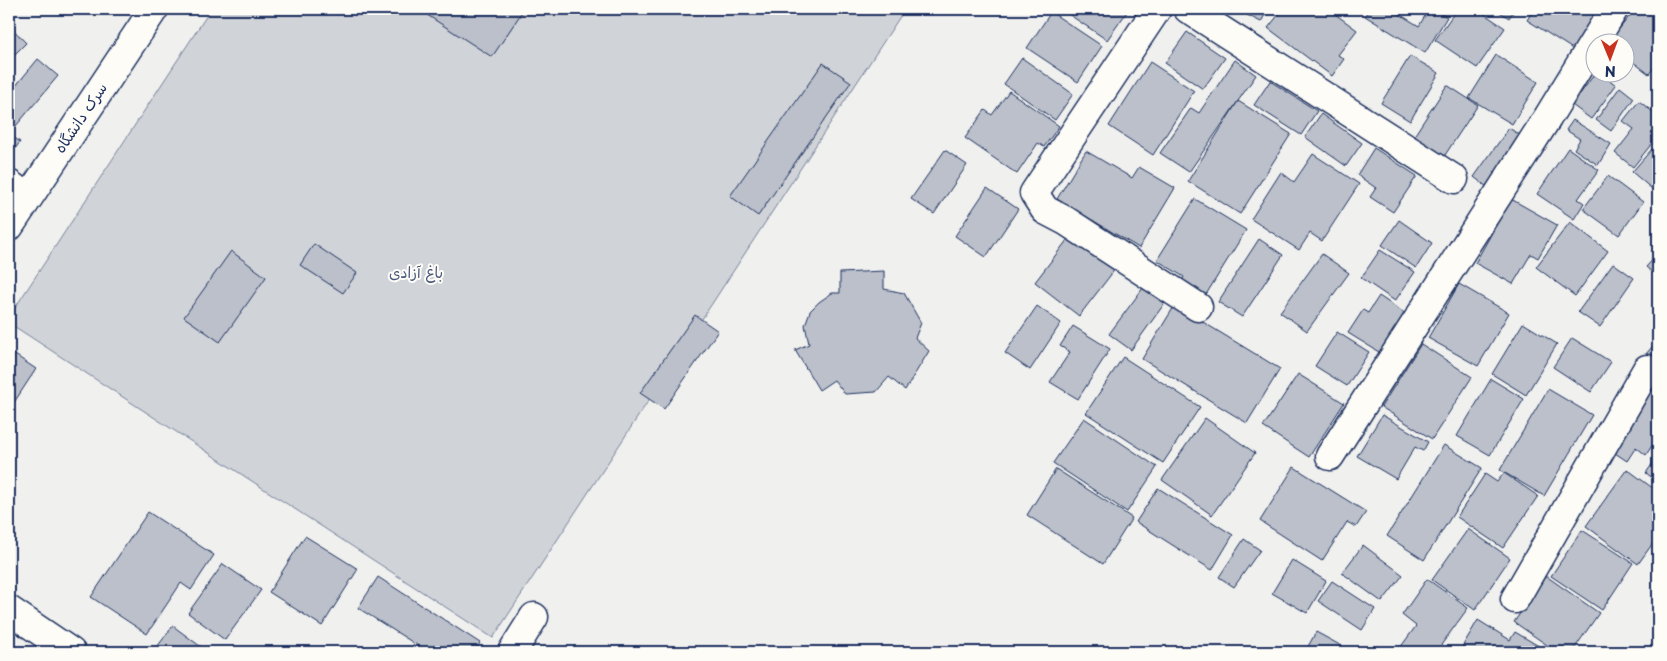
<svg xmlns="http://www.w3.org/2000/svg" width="1667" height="661" font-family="'Playpen Sans','Playpen Sans Arabic',sans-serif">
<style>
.green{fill:#d0d3d8;stroke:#76819b}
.building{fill:#bbc0ca;stroke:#1b2f5e}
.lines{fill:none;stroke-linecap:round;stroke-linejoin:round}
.minor-casing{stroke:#1b2f5e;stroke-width:31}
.minor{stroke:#fdfcf7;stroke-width:28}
.labels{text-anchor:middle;stroke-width:4;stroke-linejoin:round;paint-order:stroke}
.street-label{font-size:15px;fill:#1b2f5e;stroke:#fdfcf7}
.park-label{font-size:15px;fill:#48587c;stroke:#fdfcf7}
</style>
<rect width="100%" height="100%" fill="#f0f0ee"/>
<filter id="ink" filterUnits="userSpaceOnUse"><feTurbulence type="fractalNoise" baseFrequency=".02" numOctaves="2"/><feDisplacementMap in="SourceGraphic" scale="10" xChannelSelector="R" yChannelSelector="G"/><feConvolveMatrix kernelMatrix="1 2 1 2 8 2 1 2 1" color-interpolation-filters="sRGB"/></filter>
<g filter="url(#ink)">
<path class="green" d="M211,9H905L493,638L9,323V317Z"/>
<path class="building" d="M418,9H517L522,12L492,57Z
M1061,9H1129L1107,40Z
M1235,9H1268L1261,22Z
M1283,9H1339L1335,14L1357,30L1338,55L1344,59L1332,76L1268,28Z
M1369,9H1391L1419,26L1429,9H1433L1447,17L1425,53L1365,16Z
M1457,9H1477L1505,28L1477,68L1435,40Z
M1495,9H1515L1509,18Z
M1534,9H1607L1579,53L1527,20Z
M1635,9H1658V62L1649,74L1624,55V42H1609Z
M1051,12L1102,46L1078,82L1027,48Z
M9,25L26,43L9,60Z
M1187,32L1225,58L1203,89L1165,63Z
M1496,55L1538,82L1512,124L1469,98Z
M1410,56L1439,73L1410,121L1381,103Z
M1022,58L1073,94L1055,120L1004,84Z
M38,59L58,76L10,133L9,131V94Z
M1235,60L1256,75L1189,172L1160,153L1191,108L1199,113Z
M1150,62L1194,91L1153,155L1109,126Z
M823,63L851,82L758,216L730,196Z
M1596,72H1599L1616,85L1591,119L1572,105Z
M1270,81L1317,111L1301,135L1254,105Z
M1447,85L1478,105L1443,158L1412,139Z
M1620,87L1634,98L1611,131L1596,120Z
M1009,91L1059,126L1044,147L1038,143L1017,174L965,138L985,110L992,115Z
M1238,101L1291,134L1240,214L1188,181Z
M1639,101L1658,116V136L1633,167L1615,153L1634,129L1623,121Z
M1321,114L1362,143L1346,166L1305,137Z
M1573,120L1611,144L1598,165L1574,149L1580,139L1566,130Z
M1509,128L1523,137L1487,187L1474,177Z
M9,134L20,142L9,157Z
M1658,142V194L1632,172Z
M1374,148L1417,176L1393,212L1370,197L1376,188L1357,175Z
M1568,148L1599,170L1578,199L1584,203L1574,219L1537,194Z
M945,150L967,165L934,214L911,199Z
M1086,151L1132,178L1139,167L1175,188L1139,248L1057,199Z
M1313,154L1359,184L1322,241L1310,233L1299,250L1251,219L1281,172L1294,182Z
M1608,176L1643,202L1619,235L1583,209Z
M987,188L1018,209L986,257L955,236Z
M1195,199L1246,230L1202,301L1178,286L1184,277L1157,260Z
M1511,199L1557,225L1538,258L1531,254L1513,284L1475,263Z
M1399,220L1432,243L1416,268L1382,245Z
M1570,222L1608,251L1575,296L1536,267Z
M1071,235L1116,268L1079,316L1035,282Z
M1259,239L1283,255L1242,317L1218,302Z
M314,244L357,273L343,293L300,265Z
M1380,250L1415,272L1395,301L1361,278Z
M231,251L266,277L220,342L184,317Z
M1322,254L1349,273L1307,331L1280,312Z
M1658,254V277L1646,267Z
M1613,263L1634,278L1600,327L1578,312Z
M884,271V289L904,293L921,323L915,338L929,351L905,390L889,377L876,392L845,394L834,380L819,390L795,350L809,344L805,325L810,311L819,302L832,293H840V273Z
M1146,284L1167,300L1131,350L1109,334Z
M1459,284L1509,313L1478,366L1428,338Z
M1379,296L1412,318L1387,357L1348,333L1363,310L1368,313Z
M1175,305L1280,369L1247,423L1142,359Z
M1037,306L1061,323L1030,370L1005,353Z
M695,315L718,331L664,409L640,393Z
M1523,323L1557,344L1526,395L1492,374Z
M1073,326L1110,349L1078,399L1050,382L1070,352L1060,346Z
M1337,332L1369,352L1347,386L1315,366Z
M1572,338L1611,362L1591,392L1553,367Z
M1658,340V364L1646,354Z
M1421,344L1472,377L1432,439L1381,407Z
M9,351L36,369L9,410Z
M1123,357L1200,407L1163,463L1086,413Z
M1298,374L1344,403L1309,457L1263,427Z
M1491,379L1524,399L1490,455L1457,436Z
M1548,389L1592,415L1544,496L1500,470Z
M1645,389L1658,398V436L1646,455L1636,447L1627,461L1606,447Z
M1382,415L1428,442L1423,451L1415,447L1396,479L1357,456Z
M1084,418L1157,467L1127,512L1053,463Z
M1205,418L1255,453L1212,515L1162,480Z
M1444,445L1482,468L1424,560L1387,536Z
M1658,456V482L1646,473Z
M1294,467L1366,512L1356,527L1347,522L1322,561L1260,521Z
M1056,469L1132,518L1103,564L1027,515Z
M1627,469L1658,492V536L1638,564L1586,526Z
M1504,473L1538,496L1503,548L1457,517L1485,474L1497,482Z
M1158,488L1233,535L1212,570L1136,522Z
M148,512L214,555L191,590L181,583L147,634L91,597Z
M1468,529L1510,558L1475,610L1432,580Z
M1582,530L1633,563L1602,610L1551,576Z
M305,536L358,569L322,626L269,592Z
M1244,539L1260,550L1234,587L1219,577Z
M1363,545L1403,575L1382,602L1342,573Z
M1292,560L1326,581L1307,613L1272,593Z
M223,564L261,590L225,640L188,613Z
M1546,576L1599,613L1572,652H1557L1514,622Z
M378,577L480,643L474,652H428L358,608Z
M1427,579L1468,608L1436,652H1397L1416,626L1402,615Z
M1332,581L1375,609L1362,630L1318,601Z
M1478,620L1510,640L1515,632L1547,651L1546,652H1471L1462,647Z
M173,626L208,652H164L157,647Z
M1316,632L1349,650L1348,652H1305Z"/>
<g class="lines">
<defs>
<path id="minor" d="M1157,9L1034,193L1045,210L1066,221L1198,307
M1188,9L1454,179
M9,184L28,198
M9,227L154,9
M1330,456L1548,117L1614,9
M1515,599L1647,369
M9,610L71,652
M512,652L534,617"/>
</defs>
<use href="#minor" class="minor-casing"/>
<use href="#minor" class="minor"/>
</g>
</g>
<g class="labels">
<g class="street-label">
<text transform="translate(81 118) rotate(-56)" y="5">سرک دانشگاه</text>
</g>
<g class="park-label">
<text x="416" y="278">باغ آزادی</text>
</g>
</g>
<rect width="1667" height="661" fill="none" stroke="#fdfcf7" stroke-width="30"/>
<rect x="15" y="15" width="1637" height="631" fill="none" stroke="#1b2f5e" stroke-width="2" filter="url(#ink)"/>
<g transform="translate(1610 58) rotate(179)"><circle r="24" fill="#fdfcf7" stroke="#a3aaba"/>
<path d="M0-4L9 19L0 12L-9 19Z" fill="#c8321e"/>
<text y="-8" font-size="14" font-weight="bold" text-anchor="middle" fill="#1b2f5e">N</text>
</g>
</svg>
